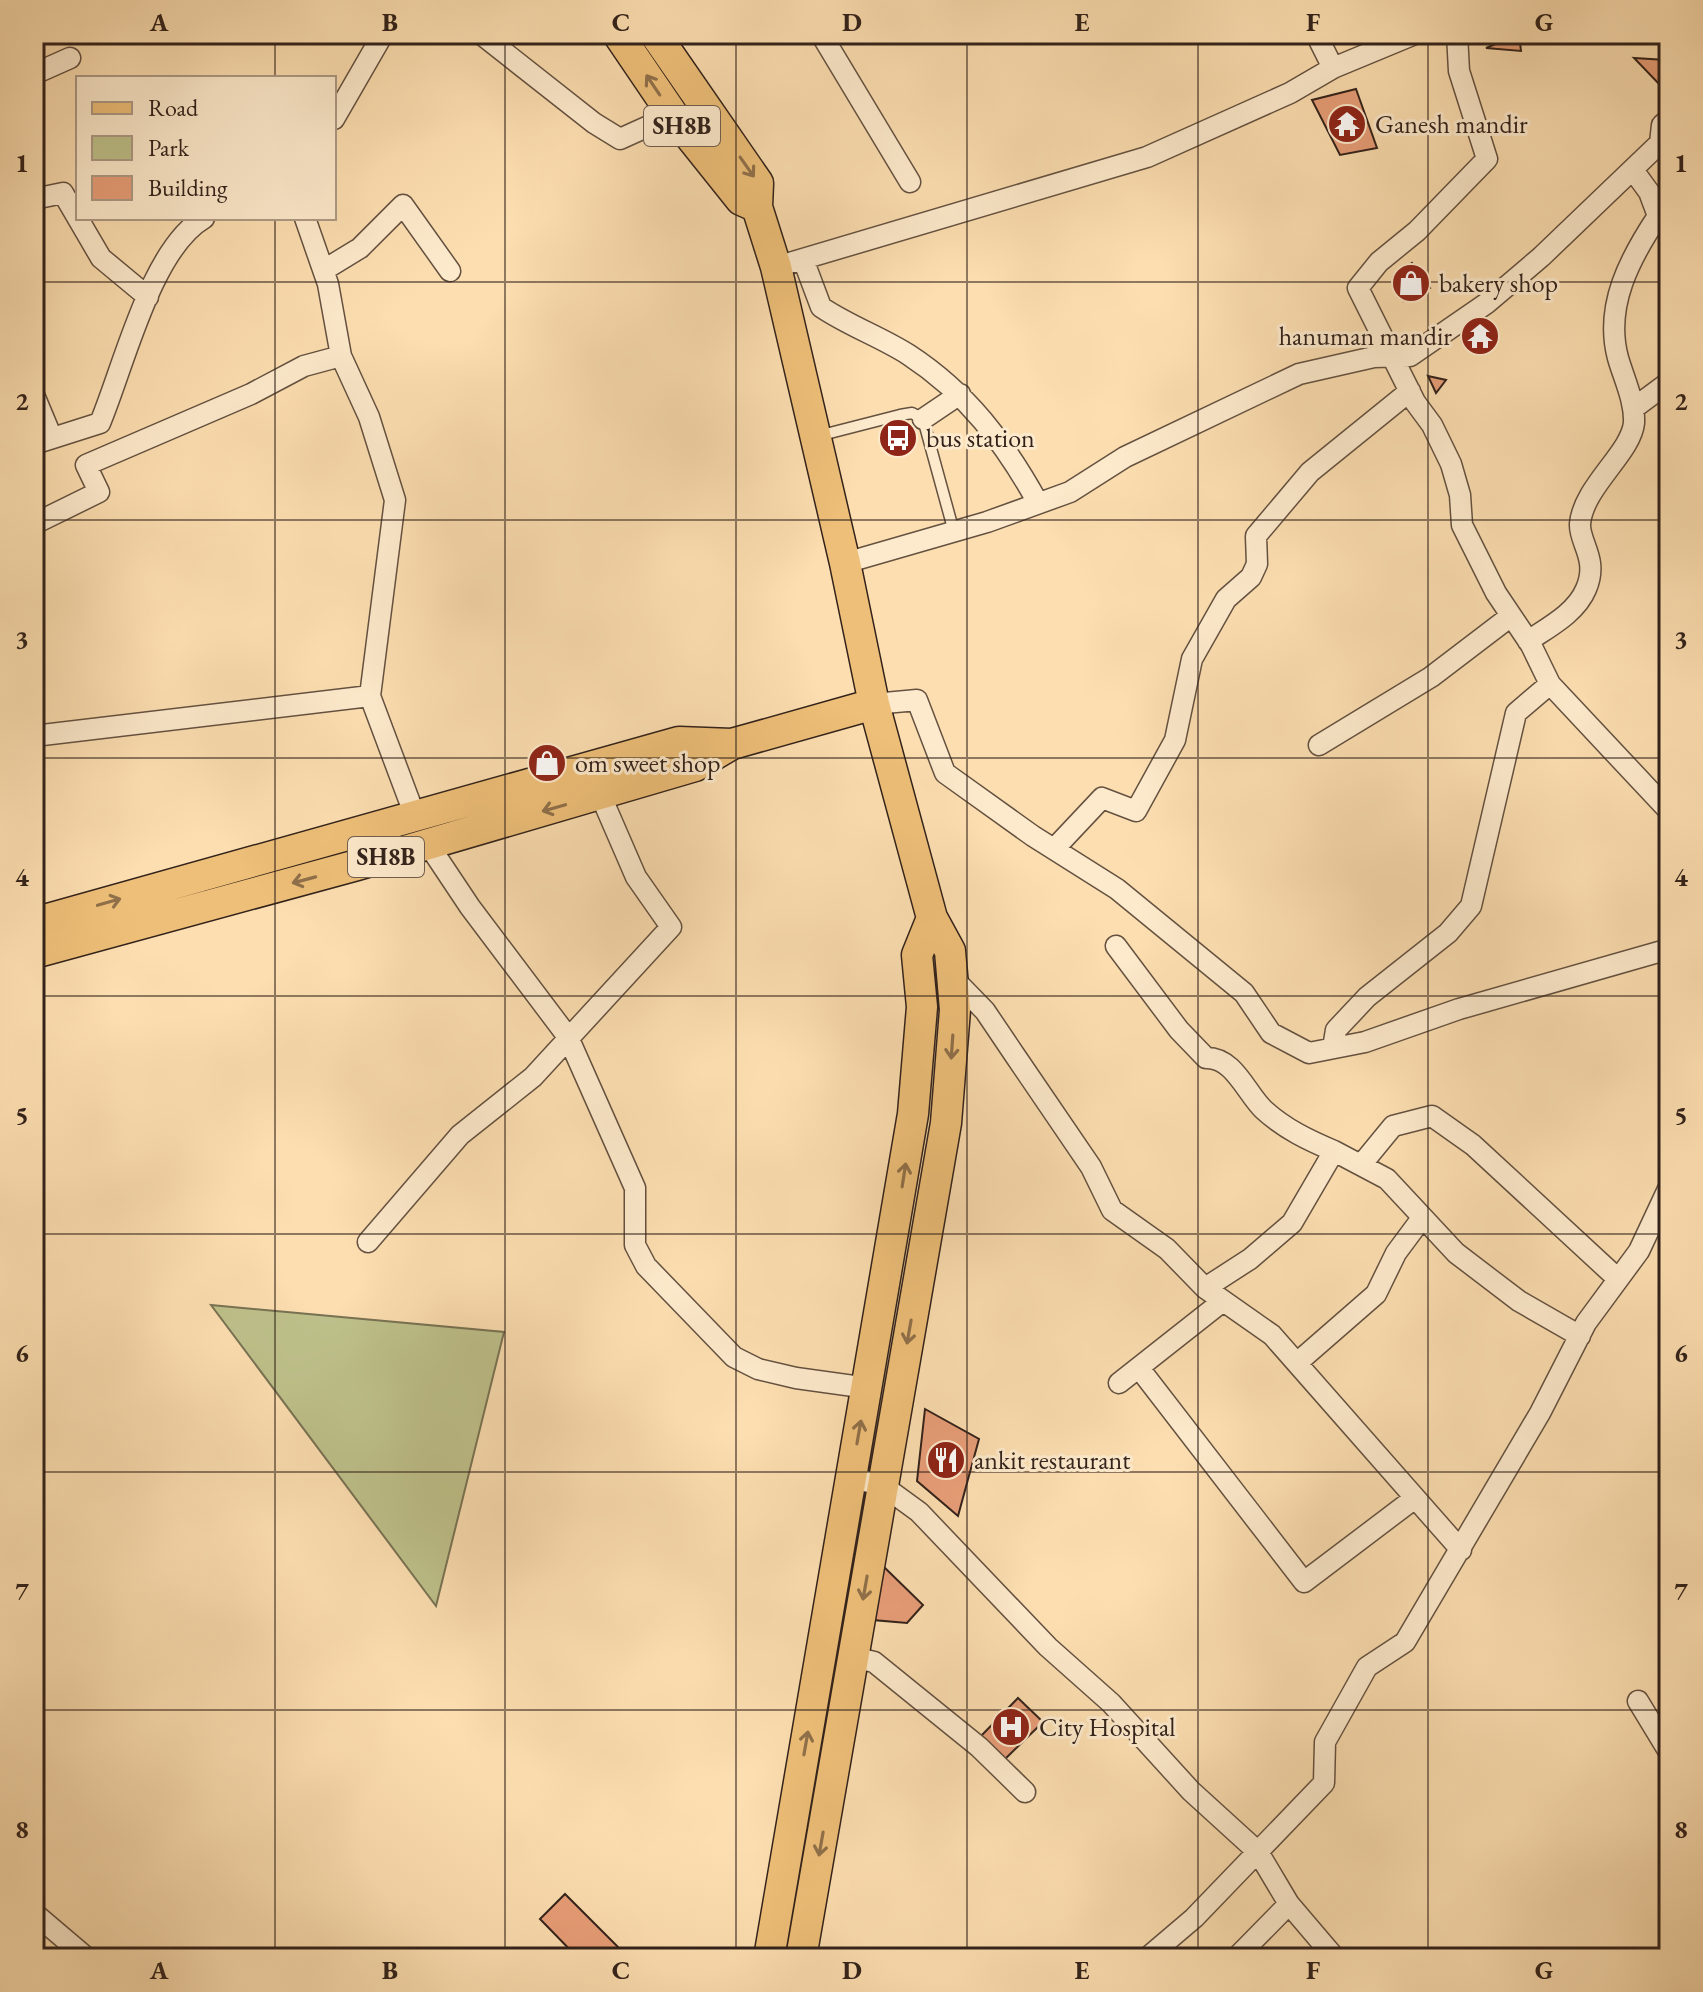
<svg xmlns="http://www.w3.org/2000/svg" width="1703" height="1992" font-family="'EB Garamond',serif">
<style>
.green{fill:#bec18b;stroke:#787253;stroke-width:2}
.building{fill:#e89e78;stroke:#32221b;stroke-width:2}
.lines{fill:none;stroke-linecap:round;stroke-linejoin:round}
.lane-casing{stroke:#645140;stroke-width:13}
.street-casing{stroke:#645140;stroke-width:23}
.primary-casing{stroke:#32221b;stroke-width:33}
.lane{stroke:#fdeacc;stroke-width:10}
.street{stroke:#fdeacc;stroke-width:20}
.primary{stroke:#eebf78;stroke-width:30}
.oneway{stroke:#90704a}
.grid{fill:none;stroke:#32221b;stroke-width:2;stroke-opacity:0.55}
.labels{text-anchor:middle;stroke-width:6;stroke-linejoin:round;paint-order:stroke}
.shield{fill:#fdeacc;stroke:#6f5e50;stroke-width:2}
.shield-label{font-size:24px;font-weight:bold;fill:#32221b}
.poi-label{font-size:26px;fill:#32221b;stroke:#fdeacc;text-anchor:start}
.neatline{fill:none;stroke:#32221b;stroke-width:3}
.grid-label{font-size:26px;text-anchor:middle;font-weight:bold;fill:#32221b}
</style>
<rect width="100%" height="100%" fill="#fcdeb0"/>
<filter id="stains"><feTurbulence type="fractalNoise" baseFrequency=".0025" numOctaves="4"/><feColorMatrix values="0 0 0 0 .2 0 0 0 0 .09 0 0 0 0 .02 0 0 0 .5 -.17"/></filter>
<radialGradient id="worn" r=".72"><stop offset=".6" stop-color="#630" stop-opacity="0"/><stop offset="1" stop-color="#630" stop-opacity=".3"/></radialGradient>
<path class="green" d="M211,1305L504,1332L436,1606Z"/>
<path class="building" d="M1519,34L1521,51L1486,48Z
M1634,58L1666,60L1660,85Z
M1356,89L1377,148L1340,155L1312,100Z
M1412,263L1430,288L1404,301L1393,277Z
M1489,330L1477,348L1463,342Z
M1428,376L1446,380L1436,393Z
M925,1409L979,1439L958,1516L917,1481Z
M884,1567L923,1605L907,1623L873,1620Z
M1018,1698L1043,1722L1005,1759L981,1736Z
M565,1894L629,1958H578L540,1919Z"/>
<g class="lines">
<defs>
<path id="lane" d="M818,436L900,415L912,413L923,419L954,532"/>
<path id="street" d="M481,34L594,123L620,139L673,115
M821,34L910,182
M1316,34L1333,68
M1457,34L1459,71L1487,159L1417,231L1379,262L1358,288L1415,402L1432,425L1451,464L1460,495L1462,525L1496,593L1531,645L1550,684L1669,811
M34,74L70,58
M334,119L383,34
M34,199L63,193L101,258L148,297
M305,218L328,284L341,356L369,417L395,500L370,696L415,816
M803,259L821,307C849,326 881,337 909,355C967,393 1005,443 1038,503
M776,267L1147,157L1290,93L1333,68L1415,34
M324,270L360,248L403,205L450,271
M34,395L52,438
M1634,408L1669,382
M923,419L960,394
M34,444L100,423C124,366 151,249 204,218
M34,524L99,492L86,465L251,394L304,366L341,356
M845,563L987,522L1070,492L1125,457L1299,374L1374,357L1410,356L1487,303L1541,257L1660,143L1662,125L1669,119
M1528,641C1549,627 1576,613 1586,589C1599,559 1579,543 1580,524C1583,487 1631,453 1634,423C1635,401 1624,379 1618,358C1604,306 1630,258 1658,216L1649,192L1633,170
M874,704L917,700L945,773L1033,836L1117,889L1244,993L1271,1033L1309,1053L1365,1042L1459,1009L1669,949
M34,736L370,696
M1319,745L1431,677L1511,616
M428,844L470,907L568,1037L635,1188V1245L646,1266L734,1357L758,1369L796,1378L868,1388
M1054,849L1102,798L1136,811L1175,740L1192,659L1226,599L1251,577L1257,564L1256,536L1310,472L1410,391
M1116,946L1179,1030L1206,1058C1234,1057 1246,1093 1264,1110C1285,1129 1308,1140 1334,1151
M952,977L985,1011L1014,1054L1091,1167L1112,1210L1167,1249L1205,1288L1272,1335L1461,1550
M1333,1048L1336,1030L1367,997L1448,933L1471,906L1516,713L1550,684
M1361,1165L1393,1126L1432,1116L1473,1145L1618,1279
M368,1242L460,1135L533,1077L671,927L636,877L600,794
M1205,1288L1250,1259L1292,1223L1334,1151L1387,1179L1456,1253L1519,1301L1580,1336
M1298,1362L1376,1294L1396,1253L1422,1218
M1139,1368L1304,1582L1415,1498
M1119,1383L1223,1301
M851,1478L882,1485L919,1512L1048,1647L1111,1703L1191,1791L1258,1852L1289,1904L1335,1958
M853,1657L874,1662L979,1747L1025,1792
M1638,1701L1669,1752
M34,1913L87,1958
M1147,1958L1194,1918L1324,1783L1325,1742L1367,1667L1405,1642L1540,1413L1586,1323L1639,1251L1669,1187
M1236,1958L1289,1904"/>
<path id="primary" d="M618,34L673,115L741,200L757,207
M655,34L758,183L757,207L776,267L845,563L874,704L932,918L950,951L955,1010L946,1123L801,1958
M34,923L679,742L732,744
M34,953L357,865L695,766L732,744L874,704
M769,1958L913,1114L922,1007L917,955L932,918"/>
</defs>
<use href="#lane" class="lane-casing"/>
<use href="#street" class="street-casing"/>
<use href="#primary" class="primary-casing"/>
<use href="#lane" class="lane"/>
<use href="#street" class="street"/>
<use href="#primary" class="primary"/>
</g>
<defs><path id="oneway-shaft" d="M-6 0H5M1.5-3L5.5 0L1.5 3" fill="none" stroke-width="1.6" stroke-linecap="round" stroke-linejoin="round" transform="scale(2)"/></defs>
<g class="oneway">
<use href="#oneway-shaft" transform="translate(653 85) rotate(-124)"/>
<use href="#oneway-shaft" transform="translate(747 167) rotate(55)"/>
<use href="#oneway-shaft" transform="translate(554 808) rotate(164)"/>
<use href="#oneway-shaft" transform="translate(304 880) rotate(165)"/>
<use href="#oneway-shaft" transform="translate(109 902) rotate(-16)"/>
<use href="#oneway-shaft" transform="translate(952 1047) rotate(94)"/>
<use href="#oneway-shaft" transform="translate(904 1175) rotate(-81)"/>
<use href="#oneway-shaft" transform="translate(909 1332) rotate(100)"/>
<use href="#oneway-shaft" transform="translate(859 1432) rotate(-80)"/>
<use href="#oneway-shaft" transform="translate(865 1588) rotate(100)"/>
<use href="#oneway-shaft" transform="translate(806 1743) rotate(-80)"/>
<use href="#oneway-shaft" transform="translate(821 1844) rotate(100)"/>
</g>
<path class="grid" d="M275,34V78M505,34V1958M736,34V1958M967,34V1958M1198,34V1958M1428,34V1958M275,218V1958M34,282H1669M34,520H1669M34,758H1669M34,996H1669M34,1234H1669M34,1472H1669M34,1710H1669"/>
<defs>
<symbol id="temple-disc" viewBox="-11 -11 22 22"><circle r="9.5" fill="#8f2418" stroke="#fdeacc"/><path d="M0-6L5-2H3V0L6.5 2.5H4V6H1.5V3h-3V6H-4V2.5H-6.5L-3 0V-2H-5Z" fill="#fff"/></symbol>
<symbol id="shop-disc" viewBox="-11 -11 22 22"><circle r="9.5" fill="#8f2418" stroke="#fdeacc"/><path d="M-5-2.5h2.3a2.7 3.5 0 0 1 5.4 0H5L5.5 6h-11ZM-1.5-2.5h3a1.5 2.3 0 0 0-3 0Z" fill="#fff"/></symbol>
<symbol id="bus-disc" viewBox="-11 -11 22 22"><circle r="9.5" fill="#8f2418" stroke="#fdeacc"/><path d="M-5-6H5V4H4V6H2V4H-2V6H-4V4H-5ZM-3.5-4V0h7V-4ZM-3.5 1.2v1.5H-2V1.2ZM2 1.2v1.5H3.5V1.2Z" fill="#fff"/></symbol>
<symbol id="restaurant-disc" viewBox="-11 -11 22 22"><circle r="9.5" fill="#8f2418" stroke="#fdeacc"/><path d="M-5-6h1v4h1v-4h1v4h1v-4h1v5L-1.5 .5V6h-2V.5L-5-1ZM5-6V6H3V1.5H1.5Q1.5-4 5-6Z" fill="#fff"/></symbol>
<symbol id="hospital-disc" viewBox="-11 -11 22 22"><circle r="9.5" fill="#8f2418" stroke="#fdeacc"/><path d="M-5-5h3v3.5h4V-5h3V5h-3V1.5h-4V5h-3Z" fill="#fff"/></symbol>
</defs>
<g fill-rule="evenodd">
<use href="#temple-disc" x="1325" y="102" width="44" height="44"/>
<use href="#shop-disc" x="1389" y="261" width="44" height="44"/>
<use href="#temple-disc" x="1458" y="314" width="44" height="44"/>
<use href="#bus-disc" x="876" y="416" width="44" height="44"/>
<use href="#shop-disc" x="525" y="741" width="44" height="44"/>
<use href="#restaurant-disc" x="924" y="1438" width="44" height="44"/>
<use href="#hospital-disc" x="989" y="1705" width="44" height="44"/>
</g>
<g class="labels">
<g class="shield">
<rect x="644" y="106" width="76" height="40" rx="6"/>
<rect x="348" y="837" width="76" height="40" rx="6"/>
</g>
<g class="shield-label">
<text x="682" y="134">SH8B</text>
<text x="386" y="865">SH8B</text>
</g>
<g class="poi-label">
<text x="1375" y="133">Ganesh mandir</text>
<text x="1439" y="292">bakery shop</text>
<text x="1452" y="345" text-anchor="end">hanuman mandir</text>
<text x="926" y="447">bus station</text>
<text x="575" y="772">om sweet shop</text>
<text x="974" y="1469">ankit restaurant</text>
<text x="1039" y="1736">City Hospital</text>
</g>
</g>
<rect width="1703" height="1992" fill="none" stroke="#fcdeb0" stroke-width="88"/>
<rect x="76" y="76" width="260" height="144" fill="#fdeacc" stroke="#ac9a85" stroke-width="2"/>
<rect x="92" y="102" width="40" height="12" fill="#eebf78" stroke="#ac9a85" stroke-width="2"/>
<text x="148" y="116" font-size="24" fill="#32221b">Road</text>
<rect x="92" y="136" width="40" height="24" fill="#bec18b" stroke="#ac9a85" stroke-width="2"/>
<text x="148" y="156" font-size="24" fill="#32221b">Park</text>
<rect x="92" y="176" width="40" height="24" fill="#e89e78" stroke="#ac9a85" stroke-width="2"/>
<text x="148" y="196" font-size="24" fill="#32221b">Building</text>
<rect x="44" y="44" width="1615" height="1904" class="neatline"/>
<g class="grid-label">
<text x="159" y="31">A</text>
<text x="390" y="31">B</text>
<text x="621" y="31">C</text>
<text x="852" y="31">D</text>
<text x="1082" y="31">E</text>
<text x="1313" y="31">F</text>
<text x="1544" y="31">G</text>
<text x="22" y="172">1</text>
<text x="1681" y="172">1</text>
<text x="22" y="410">2</text>
<text x="1681" y="410">2</text>
<text x="22" y="648">3</text>
<text x="1681" y="648">3</text>
<text x="22" y="886">4</text>
<text x="1681" y="886">4</text>
<text x="22" y="1124">5</text>
<text x="1681" y="1124">5</text>
<text x="22" y="1362">6</text>
<text x="1681" y="1362">6</text>
<text x="22" y="1600">7</text>
<text x="1681" y="1600">7</text>
<text x="22" y="1838">8</text>
<text x="1681" y="1838">8</text>
<text x="159" y="1979">A</text>
<text x="390" y="1979">B</text>
<text x="621" y="1979">C</text>
<text x="852" y="1979">D</text>
<text x="1082" y="1979">E</text>
<text x="1313" y="1979">F</text>
<text x="1544" y="1979">G</text>
</g>
<rect width="100%" height="100%" filter="url(#stains)"/>
<rect width="100%" height="100%" fill="url(#worn)"/>
</svg>
